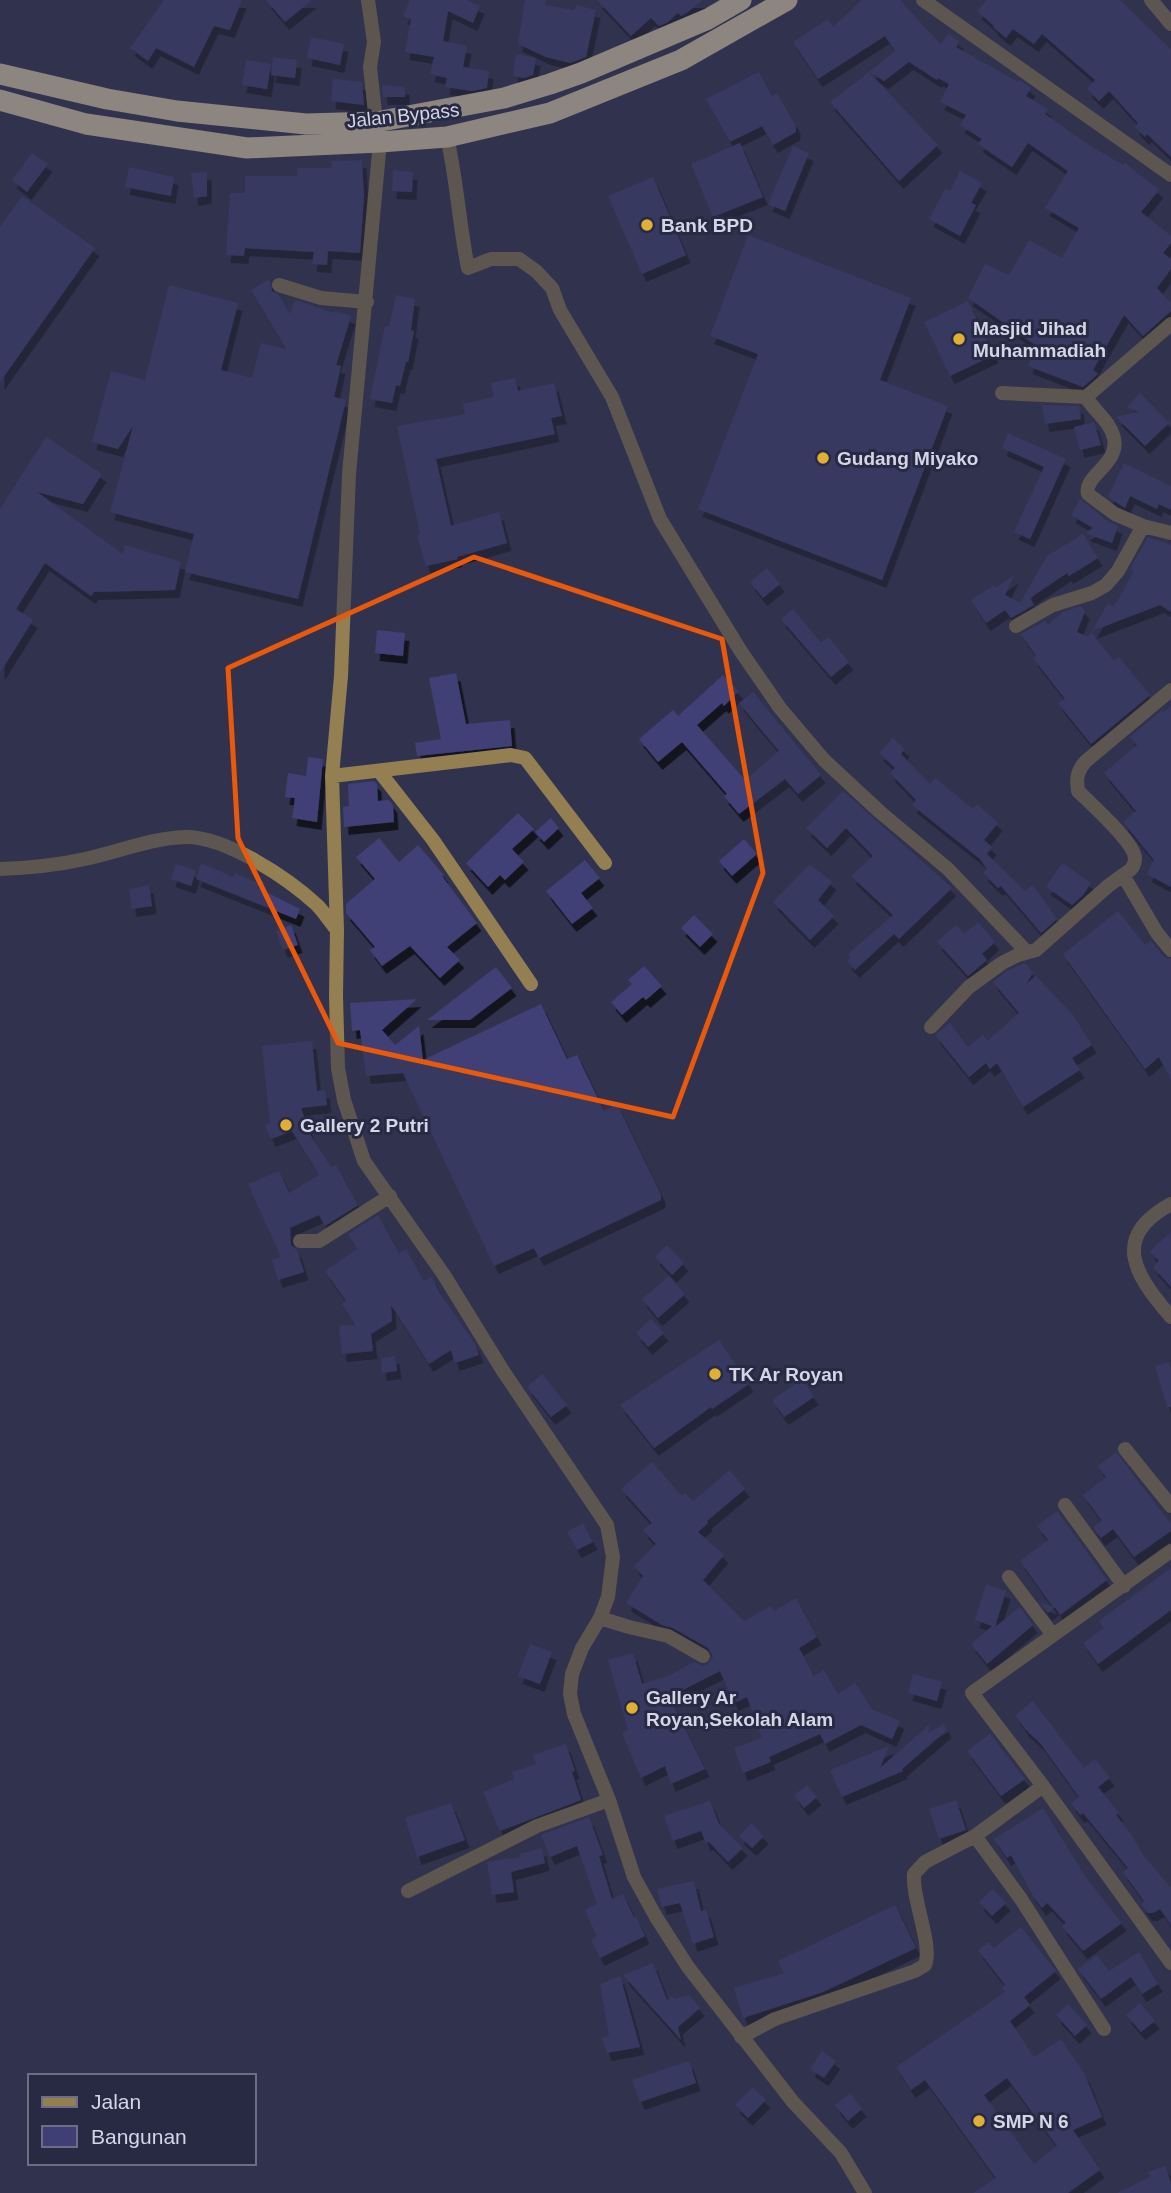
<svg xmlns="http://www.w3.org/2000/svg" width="1171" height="2193" font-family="Arial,sans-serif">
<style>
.building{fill:#3f3f76;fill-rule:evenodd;filter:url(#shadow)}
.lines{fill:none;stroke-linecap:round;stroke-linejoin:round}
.street{stroke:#937f51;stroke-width:14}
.highway{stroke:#fde9bd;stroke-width:21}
.marked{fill:none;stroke:#e8590c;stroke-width:5;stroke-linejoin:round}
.poi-dot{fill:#dfb034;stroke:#282943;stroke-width:2.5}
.labels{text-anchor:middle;stroke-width:6;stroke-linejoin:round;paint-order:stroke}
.street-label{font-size:19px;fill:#d4d5e7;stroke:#282943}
.poi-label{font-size:19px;font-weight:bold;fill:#d4d5e7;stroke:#282943;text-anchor:start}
</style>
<defs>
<filter id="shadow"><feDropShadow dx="4.5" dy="8" stdDeviation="0" flood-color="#0009"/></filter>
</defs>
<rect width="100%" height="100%" fill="#31334e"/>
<path class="building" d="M164,0H242L230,30L214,26L194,67L156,48L148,61L130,48Z
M266,0H312L285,22Z
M410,0H467L480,6L473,23L448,11L443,41L467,46L463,67L489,71L487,88L472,91L445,87L447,78L430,74L434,57L405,52L411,19L403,16Z
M525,0H546L545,5L575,10L576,5L596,10L586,57L570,63L546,57L518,44Z
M597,0H703L685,14L681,16L678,13L668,22L659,26L651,18L631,36Z
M862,0H900L941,45L948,34L959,41L956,47L1018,82L1019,80L1031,88L1026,96L1048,109L1045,114L1086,143L1123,165L1125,163L1159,190L1141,212L1171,236V243L1163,253L1171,259V269L1157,288L1171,303V311L1143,336L1124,315L1093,370L1098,374L1083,387L1028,366L1035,345L968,298L985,264L1009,275L1029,240L1062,258L1079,228L1045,208L1068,171L1028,143L1012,167L991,153L978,144L982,139L960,125L966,115L940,102L949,84L938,78L937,80L909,62L884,81L869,72L895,51L885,36L818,79L793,42L828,19L833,27Z
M987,0H1120L1171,50V157L1147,134L1145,137L1135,127L1138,123L1109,91L1099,101L1087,89L1095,80L1042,34L1034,44L1013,29L1006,38L993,27L994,26L977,11Z
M311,37L344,44L340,65L307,58Z
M516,54L536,58L533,75L524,78L513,76Z
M273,57L297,60L295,78L271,75Z
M246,60L271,64L267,89L242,85Z
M759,72L772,96L777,93L796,126V132L773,145L762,126L730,142L706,99Z
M869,72L938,145L899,181L830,102Z
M333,79L362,82L364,105L331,101Z
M382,85L405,87V97H383Z
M740,143L763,197L713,217L691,164Z
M793,146L809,153L785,211L768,204Z
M32,153L48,164L27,192L12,180Z
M362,160L364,196L360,253L328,251L327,265L312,264L314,252L245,248L244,256L226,255L230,193H245V176H297V168H332L331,161Z
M129,167L174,177L171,196L125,187Z
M393,170L413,172L412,192L392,191Z
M960,171L982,183L971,203L976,205L960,236L929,219L945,189L950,191Z
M207,172V196L194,198L191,173Z
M653,177L686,255L642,274L608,196Z
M22,196L95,248L0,382V227Z
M748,235L911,298L880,380L948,406L882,580L698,509L758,354L710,336Z
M269,279L272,291L279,295L290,314L295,300L334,313L335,311L351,316L336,365L341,366L334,397L346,400L298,599L185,572L194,534L110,512L133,426L118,449L92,442L111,371L145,380L169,285L238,303L221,370L252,378L261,343L286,349L251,290Z
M396,295L415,299L411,330L414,331L408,362H406L400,386L396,385L392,403L370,399L385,326L389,327Z
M968,301L994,355L950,376L924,322Z
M515,378L518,391L554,383L562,416L551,418L555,434L436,459L451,526L499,512L507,543L457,557L458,559L426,566L417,535L420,534L397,426L465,414L463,404L494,397L491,383Z
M1140,393L1171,425L1168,424L1145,446L1116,417L1138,412L1127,407Z
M1042,405L1079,406L1081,419L1045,424Z
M1094,422L1101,445L1080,450L1074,427Z
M1008,433L1066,459L1030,539L1014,532L1044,467L1002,448Z
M46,437L102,474L83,504L37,492L123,554L125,545L181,562L175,590L94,592L91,596L45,563L16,609L33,620L0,673V509Z
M1124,463L1171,486V510L1159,504L1157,509L1130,496L1125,508L1108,497Z
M1080,499L1109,522L1118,526L1112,543L1085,533L1093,528L1071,515Z
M1083,534L1098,558L1069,576L1067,573L1030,598L1034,605L1011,618L1005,610L986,623L971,600L994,585L996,588L1014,575L1005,595L1020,603L1047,556Z
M1148,537L1171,545V612L1160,605L1092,631L1108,603L1114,607L1134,571L1130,569Z
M767,568L780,584L763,598L750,582Z
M1081,606L1085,611L1077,632L1088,637L1091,632L1114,661L1119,657L1150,695L1091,744L1058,703L1065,699L1033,658L1036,656L1021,634L1045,621L1048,625L1063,612Z
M793,609L821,643L828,637L849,662L831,677L781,619Z
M377,630L405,633L403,656L375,653Z
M456,673L466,724L510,720L512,746L417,756L415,743L441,739L429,678Z
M723,675L739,691L724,706L722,703L697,725L745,780L779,751L739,703L753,692L821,775L798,794L785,779L739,814L724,796L727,794L682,742L658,762L639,739L673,710L678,716Z
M1171,706V887L1147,874L1154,860L1123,822L1136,811L1104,773L1137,745L1130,737L1162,710L1164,712Z
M893,738L905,749L901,754L930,784L935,778L973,809L977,804L998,823L984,840L992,847L987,854L1025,891L1033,885L1057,919L1041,933L1001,886L998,888L983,873L987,869L980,859L912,805L916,800L890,773L895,768L879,753Z
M308,757L323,759L317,822L292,818L295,798L285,797L288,773L306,776Z
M374,781L377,784L378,801L389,800L393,805L394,822L344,827L343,807L349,806L348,784Z
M843,791L952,888L899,939L894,934L855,970L847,961L851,957L848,954L893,915L851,876L873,856L846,828L827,848L806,828Z
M518,813L534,829L512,849L524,862L505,880L500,875L488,887L466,863Z
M551,818L559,828L544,842L535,832Z
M379,838L399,862L418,845L444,875L442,876L477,923L447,947L460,960L440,978L410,946L382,966L370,950L375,947L346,913V904L375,879L356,857Z
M744,839L757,854L732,876L719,861Z
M585,860L600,878L581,893L593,908L572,924L546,891Z
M201,863L233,877L235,873L260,884L258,888L300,909L296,919L196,879Z
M1062,863L1091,883L1083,895L1072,905L1046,887Z
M176,864L196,871L191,886L171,879Z
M810,864L832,882L818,900L834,916L810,940L773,902Z
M149,885L152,906L132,909L129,889Z
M1118,911L1145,945L1151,941L1164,957L1171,959V1080L1159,1057L1145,1069L1063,954Z
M694,915L713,934L700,947L681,928Z
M978,922L995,942L982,954L987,960L968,976L937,942L956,925L964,934Z
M291,925L298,945L283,950L276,931Z
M1025,963L1033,973L1026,984L1036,976L1073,1015L1092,1045L1072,1058L1080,1070L1023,1107L997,1063L990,1069L986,1063L969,1077L935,1035L950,1023L968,1047L983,1035L987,1041L1019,1013L993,982L1007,971Z
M644,966L662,986L646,1000L643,997L622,1015L611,1002L632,984L628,980Z
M496,967L512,988L470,1020H427Z
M417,999L382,1030L395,1045L419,1026L423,1060L541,1004L567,1059L577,1055L604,1111L617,1104L661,1195V1200L539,1258L534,1248L494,1266L403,1073L366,1076L360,1030L352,1031L350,1003Z
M312,1041L317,1091L325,1090L327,1105L301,1108L311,1136L331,1167L336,1165L358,1205L325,1226L319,1215L290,1228L291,1245L297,1250L304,1272L278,1280L272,1260L281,1257L248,1184L279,1171L289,1193L319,1175L292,1131L271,1139L265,1125L270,1123L262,1046Z
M378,1215L399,1253L406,1249L424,1281L432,1277L439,1292L475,1344L479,1355L455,1363L451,1350L429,1364L391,1305L392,1321L371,1334L373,1351L342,1354L339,1326L355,1325L342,1304L346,1301L325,1271L357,1249L348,1234Z
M1171,1232V1287L1153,1267L1159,1261L1150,1251Z
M667,1245L684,1263L672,1275L655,1257Z
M669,1276L685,1294L658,1318L642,1299Z
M651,1319L664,1333L648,1347L636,1333Z
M719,1340L749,1384L712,1409L711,1407L654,1448L620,1405Z
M395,1356L397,1371L382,1373L381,1358Z
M1169,1362L1171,1369V1407H1167L1155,1366Z
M542,1374L567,1405L551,1417L527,1387Z
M802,1379L814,1397L784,1417L772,1400Z
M1116,1452L1171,1524V1531L1134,1557L1113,1529L1101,1538L1093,1527L1102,1521L1083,1495L1106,1477L1098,1466Z
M652,1462L682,1496L685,1493L693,1501L730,1470L745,1489L707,1521L708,1523L698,1532L724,1555L703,1580L744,1621L771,1606L774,1611L796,1598L817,1637L799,1648L814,1676L824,1670L838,1694L855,1683L872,1709L900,1721L892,1739L861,1725L825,1744L820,1734L769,1757L771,1762L743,1773L734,1748L762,1738L747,1697L734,1703L720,1671L669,1697L705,1769L671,1784L665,1766L641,1778L622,1733L628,1730L608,1660L633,1653L642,1684L670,1675L694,1662L702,1666L707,1665L713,1657L708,1648L673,1628L662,1625L626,1603L643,1576L634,1566L656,1544L643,1530L652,1523L621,1489Z
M1057,1511L1107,1580L1060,1615L1055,1607L1048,1613L1040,1602L1053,1607L1020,1561L1048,1540L1037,1526Z
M583,1523L593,1542L577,1550L567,1532Z
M1171,1568V1610L1098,1664L1083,1643L1104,1628L1099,1621Z
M986,1584L1006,1591L995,1627L1020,1607L1033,1625L987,1664L971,1644L992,1626L975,1620Z
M530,1644L552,1652L540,1684L518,1676Z
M913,1674L942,1682L937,1701L908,1693Z
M1033,1701L1084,1768L1095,1759L1110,1778L1098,1787L1119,1813L1116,1815L1130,1833L1144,1856L1171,1888V1925L1160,1909L1153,1913H1148L1141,1904L1144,1901L1123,1872L1128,1868L1083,1813L1080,1815L1071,1803L1079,1797L1040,1743L1025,1729L1015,1715Z
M930,1724L928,1733L944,1724L947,1730L902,1769L903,1771L842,1797L830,1770L889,1746L880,1768Z
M990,1734L1025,1779L1001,1796L967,1751Z
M566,1744L575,1771L572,1772L581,1800L500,1831L483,1792L514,1779L512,1772L536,1764L533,1755Z
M807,1785L817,1797L804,1808L794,1795Z
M956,1800L966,1830L939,1839L929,1809Z
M710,1801L719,1824L743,1848L728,1862L709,1842L706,1843L701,1831L673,1841L664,1816Z
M451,1803L465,1840L417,1857L405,1818Z
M1043,1808L1087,1879L1122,1923L1083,1951L1062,1926L1066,1923L1047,1903L1042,1908L1033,1896L1011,1855L1007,1858L994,1839Z
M589,1817L603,1855L599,1856L612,1899L623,1894L634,1918L636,1917L645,1936L600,1958L591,1940L597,1937L585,1910L597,1904L577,1846L550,1857L541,1835Z
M751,1823L764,1836L752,1848L739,1836Z
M542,1848L545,1863L511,1872L514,1892L492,1895L487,1862L521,1857L520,1854Z
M694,1881L701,1911L706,1910L714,1937L693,1944L680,1903L662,1907L657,1889Z
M993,1889L1006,1903L992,1916L979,1902Z
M895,1905L916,1948L823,1992L743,2018L734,1988L784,1973L778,1961Z
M1021,1927L1056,1971L1024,1997L1030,2005L1010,2021L1034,2057L1061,2039L1085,2075L1102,2117L1073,2130L1100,2170L1068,2193H973L996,2178L925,2080L911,2090L896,2067L1005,1992L1002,1988L1005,1985L978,1950L989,1942L994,1948ZM1007,2078L1057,2146L1034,2164L984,2095Z
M1139,1952L1158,1984L1142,1994L1131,1977L1101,1999L1078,1969L1097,1955L1109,1971Z
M653,1963L667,2000L672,1996L674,1999L689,1995L700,2008L678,2027L681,2040L623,1975Z
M620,1976L640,2047L607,2053L602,2038L609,2036L600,1984Z
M1140,2003L1155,2021L1141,2032L1126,2015Z
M1068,2004L1087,2025L1075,2036L1056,2015Z
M822,2051L836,2061L824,2078L810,2069Z
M689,2061L696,2083L640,2102L632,2080Z
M753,2087L766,2100L748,2118L735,2105Z
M850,2093L862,2109L848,2121L835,2105Z
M1165,2166L1171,2183V2193H1117L1150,2177L1148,2172Z"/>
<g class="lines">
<path class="street" d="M368,0L374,42L370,67L376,122
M923,0L1171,175
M1151,0L1171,24
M447,137C457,180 459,224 468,268L491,259H519L536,271L552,288L560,310L612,397L660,519L740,650L780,708L824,760L880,812L948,869L1027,952
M380,142L349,474L341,676L332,776L337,930L336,996L338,1068L344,1100L364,1161L444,1275L503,1371L607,1525L613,1557L608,1597L600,1618L582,1648L572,1674L570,1694L574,1714L609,1800L634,1877L656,1917L688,1967L793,2102L841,2153L865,2193
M279,285L321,298L367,302
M1002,393L1086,397L1171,324
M1086,397C1094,411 1110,421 1114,438C1120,464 1083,476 1088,494L1115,514L1143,526L1171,533
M1016,626L1053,605L1092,593L1106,585L1118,571L1143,526
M1171,690L1086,761C1077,771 1076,778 1078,791C1090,803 1134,842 1135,858C1135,867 1130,871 1123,875L1157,933L1171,950
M379,771L433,840L531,984
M332,776L511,755L525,758L605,863
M0,869C28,868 58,865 85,859C118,852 152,838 185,837C225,836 288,878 317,905C324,912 330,922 337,930
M931,1027L969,987L1002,963L1018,955L1036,950L1108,886L1123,875
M1171,1204C1109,1238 1136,1276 1171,1317
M300,1241H319L390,1196
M1125,1449L1171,1506
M1065,1505L1124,1586
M1009,1577L1053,1635
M600,1618L629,1627L668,1636L703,1656
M1043,1786L1171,1963
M975,1836L1043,1786L972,1693L1171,1551
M408,1891L537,1826L609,1800
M741,2037L775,2019L915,1971L925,1965C933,1945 912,1900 914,1874L925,1862L975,1836L1021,1899L1104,2029"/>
<path class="highway" d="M0,74L107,99L177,111L306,124L376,122L504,98L550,84L581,73L708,19L741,0
M0,100L86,124L247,148L380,142L447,137L550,113L592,96L681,60L787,0"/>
</g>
<path d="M0 0H1171V2193H0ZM474,557L722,639L763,873L673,1117L338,1043L238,838L228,668Z" fill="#31334e" fill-opacity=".55" fill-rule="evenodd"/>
<path class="marked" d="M474,557L722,639L763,873L673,1117L338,1043L238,838L228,668Z"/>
<g class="poi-dot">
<circle cx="647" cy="225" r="7"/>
<circle cx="959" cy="339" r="7"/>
<circle cx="823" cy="458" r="7"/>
<circle cx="286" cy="1125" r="7"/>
<circle cx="715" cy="1374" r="7"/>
<circle cx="632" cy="1708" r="7"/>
<circle cx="979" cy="2121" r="7"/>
</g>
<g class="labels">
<g class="street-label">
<text transform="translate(403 115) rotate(-6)" y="7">Jalan Bypass</text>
</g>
<g class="poi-label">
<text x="661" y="232">Bank BPD</text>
<text x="973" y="335">Masjid Jihad<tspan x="973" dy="22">Muhammadiah</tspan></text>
<text x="837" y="465">Gudang Miyako</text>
<text x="300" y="1132">Gallery 2 Putri</text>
<text x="729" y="1381">TK Ar Royan</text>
<text x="646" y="1704">Gallery Ar<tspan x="646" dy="22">Royan,Sekolah Alam</tspan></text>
<text x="993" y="2128">SMP N 6</text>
</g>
</g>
<rect x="28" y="2074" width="228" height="91" fill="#282943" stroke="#6d6e85" stroke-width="2"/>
<rect x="42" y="2097" width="35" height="10" fill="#937f51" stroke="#6d6e85" stroke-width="2"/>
<text x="91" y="2109" font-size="21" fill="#d4d5e7">Jalan</text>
<rect x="42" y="2126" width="35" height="21" fill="#3f3f76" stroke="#6d6e85" stroke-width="2"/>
<text x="91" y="2144" font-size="21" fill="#d4d5e7">Bangunan</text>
</svg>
